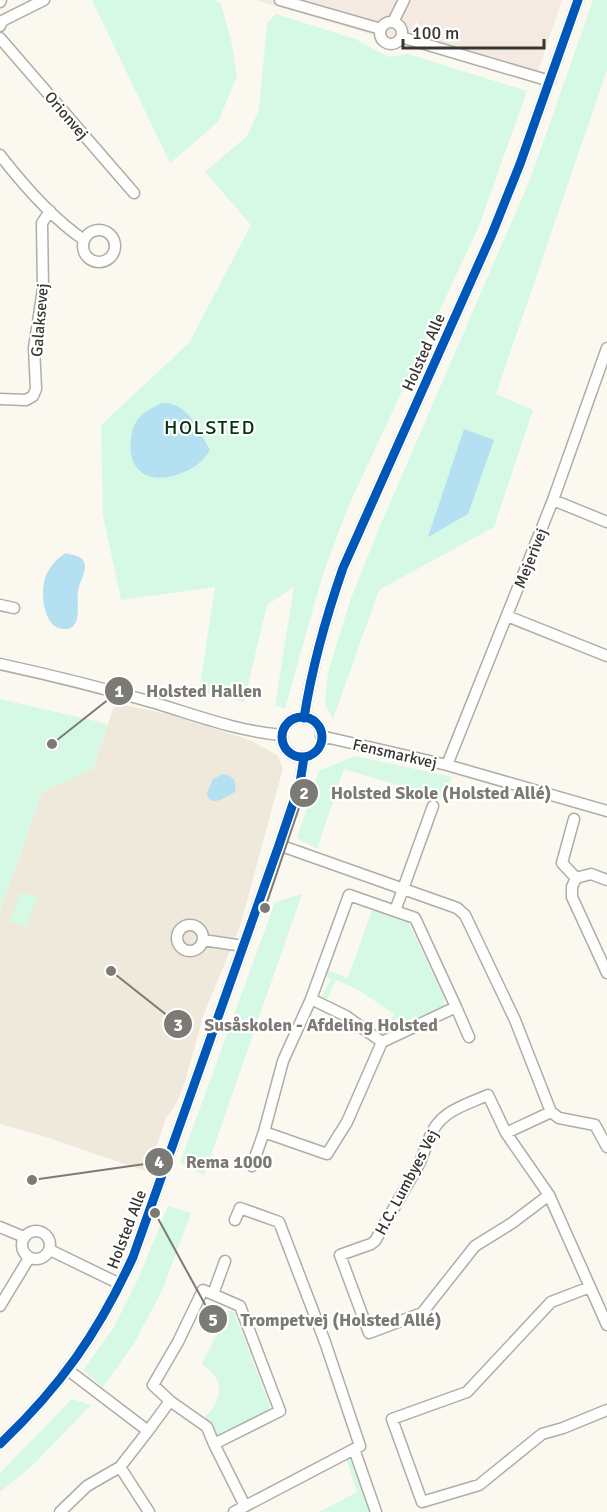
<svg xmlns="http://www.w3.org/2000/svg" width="607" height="1512" font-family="Signika,sans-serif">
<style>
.commercial{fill:#f5eae1}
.built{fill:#eee9db}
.green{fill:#d5f9e4}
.water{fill:#b4e0f2}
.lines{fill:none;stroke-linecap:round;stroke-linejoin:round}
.minor-casing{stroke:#afada7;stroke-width:13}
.minor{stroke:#fefefd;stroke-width:10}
.cycleway-casing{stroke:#fff;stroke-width:13}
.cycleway{stroke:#0057b8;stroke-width:9}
.labels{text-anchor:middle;stroke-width:4.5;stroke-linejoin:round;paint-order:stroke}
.street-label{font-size:16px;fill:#383631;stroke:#fff}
.quarter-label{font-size:20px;letter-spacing:1.5px;fill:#033410;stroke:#fff}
.leader{fill:none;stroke:#7c7a74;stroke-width:2}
.callout-dot{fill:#7c7a74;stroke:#fff;stroke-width:2}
.mark-label{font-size:18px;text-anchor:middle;font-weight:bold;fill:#fff}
.callout-label{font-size:18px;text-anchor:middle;font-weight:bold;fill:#7c7a74;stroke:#fff;stroke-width:4.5;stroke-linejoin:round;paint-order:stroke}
</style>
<rect width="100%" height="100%" fill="#fbf8f0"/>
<path class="commercial" d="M256,0H562L534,83Z"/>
<path class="built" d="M115,703L172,715L250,740L277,755L283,768L240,927L203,1016L185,1082L175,1106L166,1118L148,1172L40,1135L0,1124V911L42,792L93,769Z"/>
<path class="green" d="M92,0H215L221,4L231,40L237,76L218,122L170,163Z
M593,0H607V70L496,394L533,410L494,527L379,590L333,719L325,704L328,672L351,598L380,526L531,177Z
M276,14L355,39L389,57L408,54L527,91L479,226L348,507L322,577L285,709L275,705L294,587L267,605L244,702L199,691L215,587L121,600L103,515L101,425L189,343L251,225L205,172L247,136L259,110L267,23Z
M0,699L108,724L93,769L42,792L0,911Z
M355,756L452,777L444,799L344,769L317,849L297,838L319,771Z
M20,892L37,897L27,927L10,922Z
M302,894L204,1175L180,1163L275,902Z
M372,910L408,922L445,999L443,1007L386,1035L382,1034L394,1014L357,989L336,980L327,999L322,997L331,979L325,976L327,970L348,978Z
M168,1206L191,1213L162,1291L133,1345L103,1387L83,1370L114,1327L138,1279Z
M229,1310L234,1312L270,1406L267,1413L217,1436L209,1422L204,1418C214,1408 225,1393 216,1378C213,1373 206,1368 202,1364Z
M72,1399L91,1405L31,1467L0,1492V1473Z
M349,1457L354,1468H355L371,1512H319L357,1492L346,1458Z"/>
<path class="water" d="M162,403C189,402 198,430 210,450C203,462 194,468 182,473C152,485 127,474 131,440C132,431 133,425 139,418C145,411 154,407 162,403Z
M464,429L494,440L468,514L428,537Z
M66,553C71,555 79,555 83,560C89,570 79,581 78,591C76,602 84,631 63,629C44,627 41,597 44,582C46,571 56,558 66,553Z
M223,774C234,776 237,781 235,792C226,796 216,806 208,798L207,793L213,779Z"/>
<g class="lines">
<defs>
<path id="minor" d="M280,0L381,29
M0,2L1,0
M380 33a11 11 0 1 1 22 0a11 11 0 1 1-22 0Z
M393,22L404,0
M0,26L2,21L44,0
M401,37L550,81
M0,38L134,193
M0,155C24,186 52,218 84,240
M83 246a16 16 0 1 1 32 0a16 16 0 1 1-32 0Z
M0,399L26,400L33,396L36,389L34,348L43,289L42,223L50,211
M553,500L607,522
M0,605L14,608
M507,616L607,656
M0,664C50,675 99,687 148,701C193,714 235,731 282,735
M282 737a20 20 0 1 1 40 0a20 20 0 1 1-40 0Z
M304,718C312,667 326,617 343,568L492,234L520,164L578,0
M321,736L447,765L607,811
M447,765L553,500L607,348
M574,819L562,863L576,878L572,887V897L607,973
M279,845L457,908L465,915L515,1020L551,1112L559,1118L595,1125L607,1147
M576,878L591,874L607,880
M177 938a13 13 0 1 1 26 0a13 13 0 1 1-26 0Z
M203,940L243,946
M456,1007L469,1037
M382,1042L346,1016L311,999L349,895L395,911L433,806
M264,1132L327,1154L347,1122L382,1042L456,1007L415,918L395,911
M506,1133L549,1195L607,1325
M252,1166L264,1132L283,1061L311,999
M549,1195L512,1223L475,1246L422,1313L369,1333L340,1255L371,1244L375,1241L418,1166C423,1157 425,1148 429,1139C439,1111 463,1106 488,1095L506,1133L551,1112
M0,1227L24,1237
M22 1245a14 14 0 1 1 28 0a14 14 0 1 1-28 0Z
M50,1250L120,1284
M590,1287L551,1302L467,1392L392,1419L422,1502L479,1485L542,1434L563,1428L607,1410
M203,1290L240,1306L280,1411L214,1444L207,1427L170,1401L153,1385L178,1342Z
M213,1294L225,1261
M0,1306L29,1258
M68,1370L148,1431L170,1401
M0,1444C61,1386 98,1333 133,1257L279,845L300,783L304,757
M214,1444L245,1506
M354,1449L376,1512
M120,1467L149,1512
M60,1512L87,1486L120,1467L148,1431
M234,1512L360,1446L325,1342L279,1222L240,1208L235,1220"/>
</defs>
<use href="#minor" class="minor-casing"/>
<use href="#minor" class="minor"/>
<defs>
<path id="cycleway" d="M282 737a20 20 0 1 1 40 0a20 20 0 1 1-40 0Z
M304,718C312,667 326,617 343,568L492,234L520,164L578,0
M0,1444C61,1386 98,1333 133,1257L279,845L300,783L304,757"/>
</defs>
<use href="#cycleway" class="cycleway-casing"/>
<use href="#cycleway" class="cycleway"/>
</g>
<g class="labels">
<g class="street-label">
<text transform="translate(67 115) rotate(49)" y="6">Orionvej</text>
<text transform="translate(39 320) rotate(-85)" y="6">Galaksevej</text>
<text transform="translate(423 352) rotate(-66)" y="6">Holsted Alle</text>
<text transform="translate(530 558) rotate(-68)" y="6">Mejerivej</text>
<text transform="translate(395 753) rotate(13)" y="6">Fensmarkvej</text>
<text transform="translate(406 1182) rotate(-62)" y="6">H.C. Lumbyes Vej</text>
<text transform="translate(126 1229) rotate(-69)" y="6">Holsted Alle</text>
</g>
<g class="quarter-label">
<text x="210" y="434">HOLSTED</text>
</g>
</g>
<path class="leader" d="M52 744L119 691M265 908L304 793M111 971L178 1024M32 1180L159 1162M155 1213L213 1319"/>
<g class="callout-dot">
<circle cx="52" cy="744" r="6"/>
<circle cx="265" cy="908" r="6"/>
<circle cx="111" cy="971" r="6"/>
<circle cx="32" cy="1180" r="6"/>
<circle cx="155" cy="1213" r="6"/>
<circle cx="119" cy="691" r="15"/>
<circle cx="304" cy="793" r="15"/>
<circle cx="178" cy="1024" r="15"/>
<circle cx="159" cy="1162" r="15"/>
<circle cx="213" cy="1319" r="15"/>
</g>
<g class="mark-label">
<text x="119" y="697">1</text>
<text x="304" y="799">2</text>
<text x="178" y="1031">3</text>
<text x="159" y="1168">4</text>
<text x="213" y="1326">5</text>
</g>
<g class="callout-label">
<text x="204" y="697">Holsted Hallen</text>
<text x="441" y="799">Holsted Skole (Holsted Allé)</text>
<text x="321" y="1031">Susåskolen - Afdeling Holsted</text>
<text x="229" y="1168">Rema 1000</text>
<text x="341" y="1326">Trompetvej (Holsted Allé)</text>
</g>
<path d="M403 39v9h141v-9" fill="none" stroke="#383631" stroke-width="3"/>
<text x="412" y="39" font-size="18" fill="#383631" stroke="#ffffff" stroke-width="4.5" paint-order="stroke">100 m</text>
</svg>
